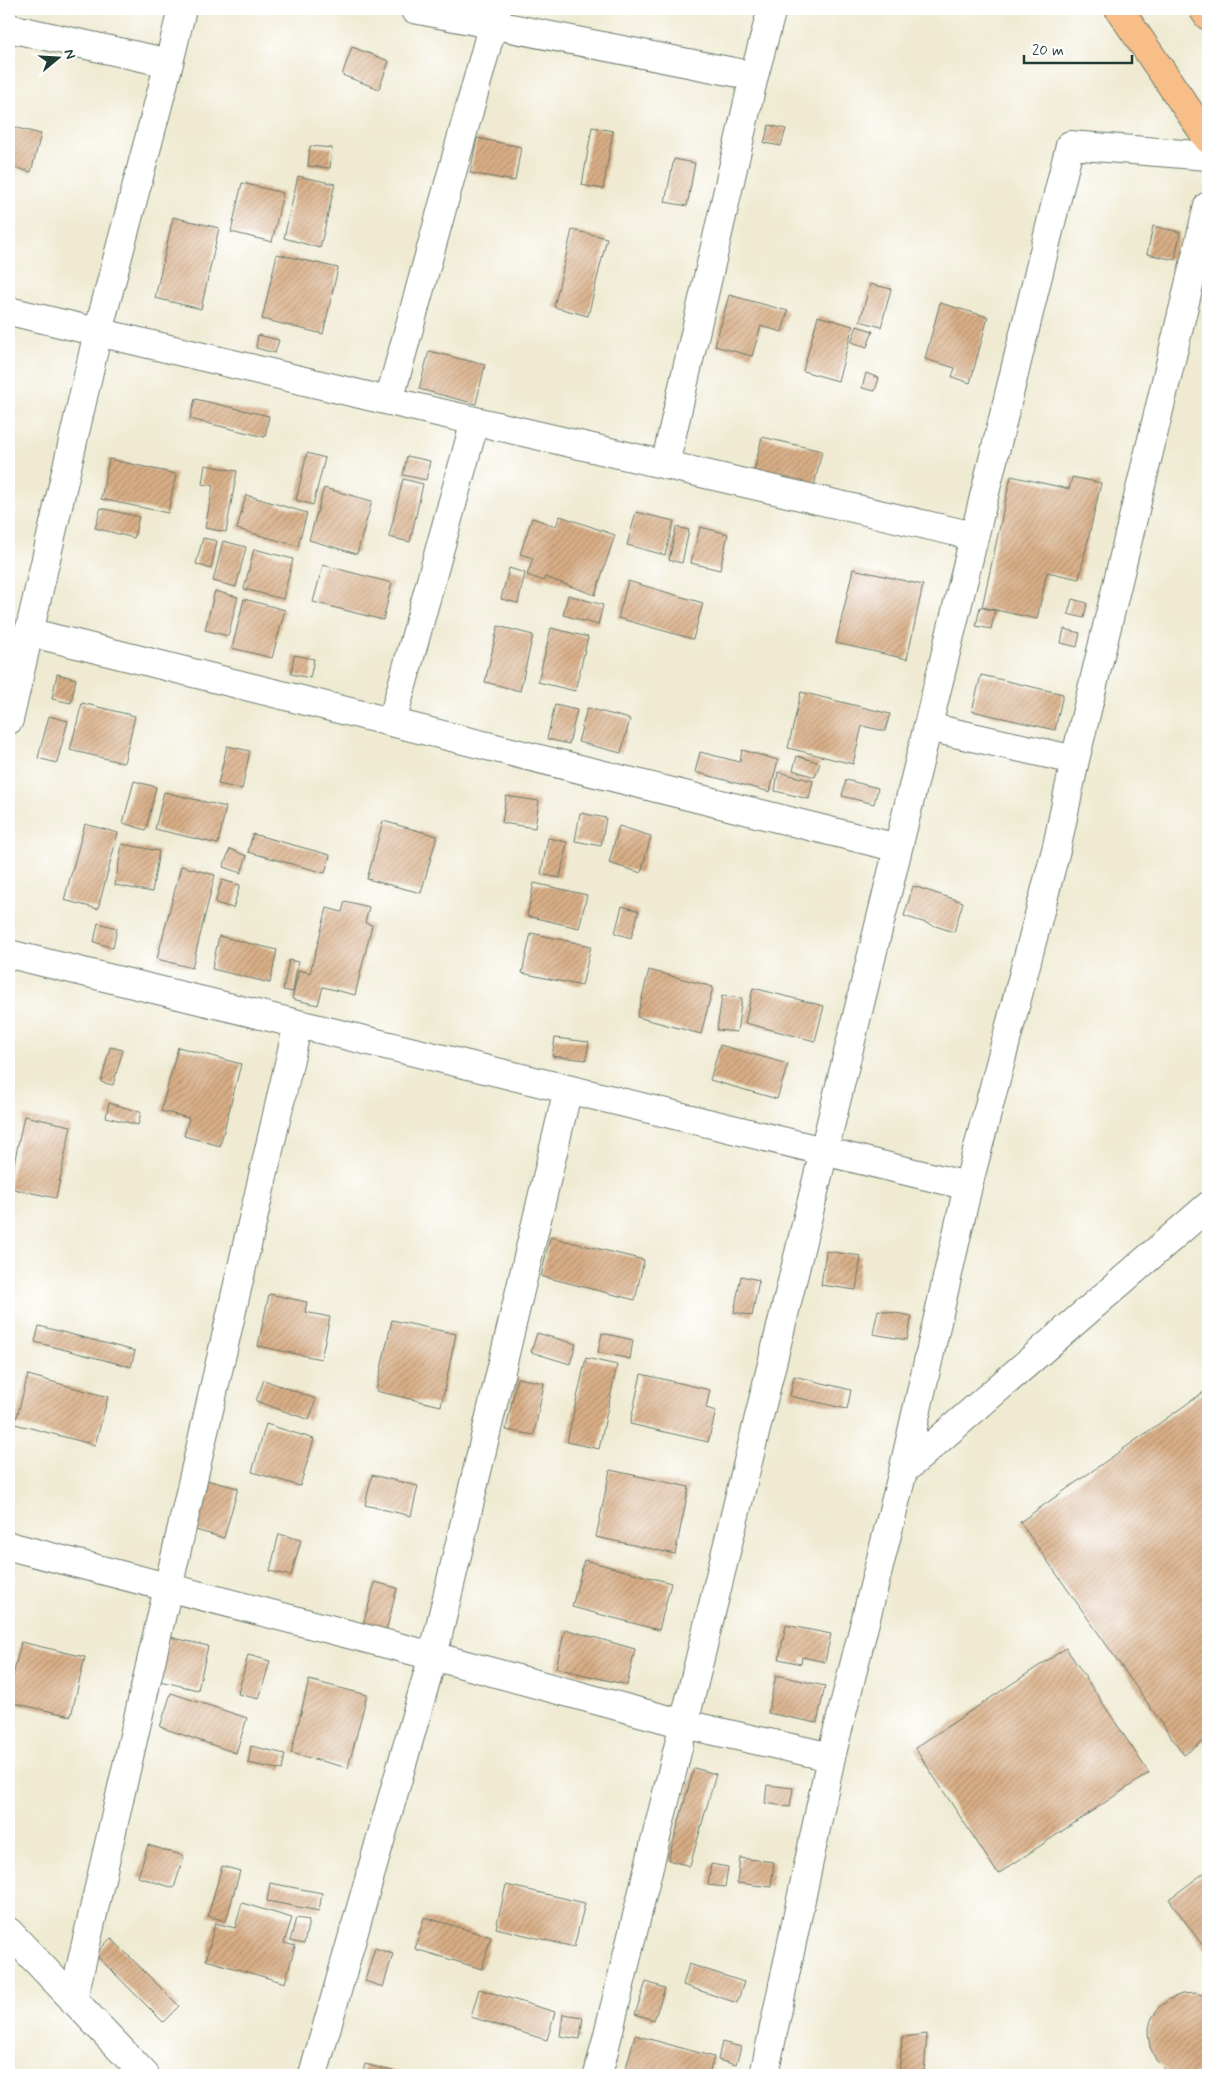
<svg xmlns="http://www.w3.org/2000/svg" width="1217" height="2084" font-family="Mynerve,sans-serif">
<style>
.building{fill:url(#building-hatch)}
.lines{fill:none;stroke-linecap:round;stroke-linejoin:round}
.minor-casing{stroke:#687a6b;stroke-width:30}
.primary-casing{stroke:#687a6b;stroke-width:30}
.minor{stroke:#fff;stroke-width:28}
.primary{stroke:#f7be88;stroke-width:28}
</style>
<defs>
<pattern id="building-hatch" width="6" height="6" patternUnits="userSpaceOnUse" patternTransform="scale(1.25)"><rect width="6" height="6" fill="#d9ae86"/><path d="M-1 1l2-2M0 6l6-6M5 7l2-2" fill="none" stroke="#af8f6e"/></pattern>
</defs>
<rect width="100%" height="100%" fill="#fff"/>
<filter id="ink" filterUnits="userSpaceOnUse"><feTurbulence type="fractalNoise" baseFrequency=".02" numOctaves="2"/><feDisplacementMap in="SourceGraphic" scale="10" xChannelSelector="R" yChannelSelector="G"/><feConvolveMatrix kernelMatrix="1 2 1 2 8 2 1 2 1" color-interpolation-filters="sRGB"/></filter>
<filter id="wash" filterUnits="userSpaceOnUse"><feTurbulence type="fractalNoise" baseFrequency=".0096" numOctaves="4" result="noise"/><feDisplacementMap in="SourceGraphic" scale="20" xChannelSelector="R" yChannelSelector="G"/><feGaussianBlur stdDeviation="1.12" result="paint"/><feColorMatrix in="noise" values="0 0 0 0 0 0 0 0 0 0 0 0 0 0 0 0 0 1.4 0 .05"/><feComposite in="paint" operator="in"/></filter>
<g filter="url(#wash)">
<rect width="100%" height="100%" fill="#efead1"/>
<g id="blocks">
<path class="building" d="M352,47L389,61L379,89L342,75Z
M769,125L786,129L781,146L764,143Z
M9,126L41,134L31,172L9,166Z
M592,127L613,131L603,189L582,185Z
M477,138L521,147L515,181L470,173Z
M310,146L332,148L330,168L308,166Z
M674,159L695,163L687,206L665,202Z
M298,176L335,184L320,248L284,238Z
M242,183L283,193L272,242L231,232Z
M173,217L219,228L201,309L155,298Z
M1153,226L1180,232L1175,260L1147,254Z
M572,230L607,238L588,316L554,307Z
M277,254L338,268L323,334L262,319Z
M870,284L891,289L881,327L860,321Z
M729,295L788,311L782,332L761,326L752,356L715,346Z
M940,303L988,317L970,383L952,377L955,368L925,359Z
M818,316L853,326L838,381L803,371Z
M857,326L873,331L867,347L851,342Z
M258,335L279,340L275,353L256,348Z
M429,351L485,365L476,404L419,389Z
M866,373L879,378L875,391L862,388Z
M195,399L269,416L265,437L190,419Z
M762,437L822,451L814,486L754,472Z
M307,453L325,458L313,505L296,500Z
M407,456L430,461L426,480L403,475Z
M109,459L176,474L168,513L101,499Z
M205,465L237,471L226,532L205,528L213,486L202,484Z
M1011,476L1069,489L1072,477L1101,483L1079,579L1047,572L1037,619L982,607Z
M403,479L423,484L410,542L389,537Z
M324,488L372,501L357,554L309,540Z
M246,495L307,513L298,546L237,529Z
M101,508L139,517L134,538L95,528Z
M636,512L674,521L665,555L627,545Z
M560,516L615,535L595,595L545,577L544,581L527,575L533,558L520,554L532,518L556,526Z
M676,527L689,530L682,563L669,560Z
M700,527L728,534L720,570L691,563Z
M203,538L217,541L211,569L196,564Z
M223,541L246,547L236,587L213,581Z
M254,549L293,559L283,599L244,589Z
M323,565L392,583L383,620L313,602Z
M509,568L525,573L518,603L501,599Z
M853,569L923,585L907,659L836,643Z
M628,581L703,603L693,639L618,618Z
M215,591L238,597L228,636L205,630Z
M568,595L603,605L598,625L563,615Z
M244,599L285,610L272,658L232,648Z
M1072,599L1087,603L1084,618L1068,614Z
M980,607L995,611L991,629L976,626Z
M498,626L533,635L520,691L485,682Z
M551,628L588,637L575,691L538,682Z
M1064,629L1080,633L1077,647L1061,643Z
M294,655L314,659L310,678L291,674Z
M57,674L76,679L71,703L52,699Z
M981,675L1063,694L1055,730L972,711Z
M801,692L890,714L885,731L862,726L853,764L788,748Z
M82,703L135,716L124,763L70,750Z
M555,705L577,710L569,744L547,739Z
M587,708L630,719L621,753L578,742Z
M49,716L68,721L57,763L38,758Z
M227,746L250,751L242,789L218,784Z
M742,750L778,760L770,792L695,772L700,752L740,762Z
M797,756L820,763L815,777L793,770Z
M778,772L813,781L809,799L775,791Z
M846,780L878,788L874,804L842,796Z
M134,781L156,787L146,830L123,823Z
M164,792L226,807L218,844L155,829Z
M506,796L539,801L535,828L502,823Z
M580,813L606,818L601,846L575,841Z
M383,821L437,836L421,893L367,879Z
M85,824L118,833L98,909L64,900Z
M619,826L651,836L641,873L609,863Z
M253,834L330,855L325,873L248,852Z
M548,838L567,842L560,878L541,874Z
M122,844L159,851L152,892L115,885Z
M230,849L247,856L241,873L223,867Z
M181,866L215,875L192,968L157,959Z
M222,880L240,885L233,908L215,903Z
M534,883L587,895L579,928L527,916Z
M913,886L963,902L954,932L904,916Z
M345,901L369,907L365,923L372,925L355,995L323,987L318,1005L292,999L299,970L310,973L327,908L342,912Z
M622,906L639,911L631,938L615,933Z
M98,923L117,928L113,948L94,942Z
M531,933L591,946L582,986L522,973Z
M219,936L277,950L270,983L212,969Z
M289,960L298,962L293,992L283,990Z
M649,970L713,987L701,1034L637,1017Z
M753,988L824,1006L815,1041L745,1023Z
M722,996L742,998L737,1032L717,1030Z
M555,1038L589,1042L586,1060L552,1056Z
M720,1045L788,1064L777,1099L710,1080Z
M110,1047L123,1050L113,1085L101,1082Z
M178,1047L241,1064L220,1146L184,1136L189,1118L161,1111Z
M109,1103L141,1112L138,1125L106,1117Z
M24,1116L71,1126L56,1198L9,1188Z
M550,1237L644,1260L635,1300L541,1276Z
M826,1251L861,1256L856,1290L821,1285Z
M741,1276L759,1280L752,1316L734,1312Z
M269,1294L307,1302L305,1312L330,1317L321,1359L258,1346Z
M878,1310L912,1316L907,1340L873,1334Z
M392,1320L456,1334L441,1406L376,1391Z
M39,1326L135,1351L131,1367L35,1342Z
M537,1333L576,1344L570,1364L531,1352Z
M602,1333L633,1340L630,1359L598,1352Z
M586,1358L617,1365L599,1449L567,1442Z
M641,1374L710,1390L706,1408L716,1411L708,1442L630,1424Z
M28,1375L108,1397L95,1445L15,1424Z
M794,1376L851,1390L847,1409L790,1396Z
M517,1378L544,1383L534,1435L506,1430Z
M264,1380L316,1399L309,1420L256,1401Z
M1208,1389V1738L1184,1755L1020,1522Z
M266,1424L314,1439L300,1486L252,1472Z
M610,1470L689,1487L675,1554L596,1537Z
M372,1475L418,1486L411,1516L365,1505Z
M206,1480L238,1488L224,1538L192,1529Z
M279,1534L301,1540L291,1576L270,1571Z
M584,1560L671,1583L659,1630L572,1607Z
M375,1582L397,1588L386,1631L363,1625Z
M786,1625L831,1634L825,1662L802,1657L801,1664L779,1659Z
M565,1629L635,1649L627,1685L556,1668Z
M170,1637L208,1646L198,1690L160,1681Z
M21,1642L85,1657L71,1716L9,1702V1693Z
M1066,1648L1149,1773L998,1874L915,1748Z
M248,1655L270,1661L259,1699L238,1694Z
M776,1675L825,1686L817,1723L768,1713Z
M309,1680L367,1695L348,1768L291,1753Z
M171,1693L247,1718L236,1753L160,1727Z
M251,1746L285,1754L282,1770L248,1763Z
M694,1768L716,1774L690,1866L668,1860Z
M767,1785L793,1788L790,1807L765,1803Z
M148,1845L184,1856L174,1888L138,1877Z
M740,1858L774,1862L771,1887L737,1883Z
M711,1864L728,1867L725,1887L708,1885Z
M222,1866L240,1871L226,1921L208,1916Z
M1208,1870V1953L1169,1899Z
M270,1883L322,1893L319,1911L267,1901Z
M506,1885L585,1903L574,1947L496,1928Z
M242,1903L292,1918L284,1943L295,1946L285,1983L206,1960L215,1923L235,1928Z
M424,1917L491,1937L482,1969L415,1949Z
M296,1918L309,1920L304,1944L290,1941Z
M111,1938L179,2006L163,2022L95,1954Z
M375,1948L393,1954L383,1987L365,1981Z
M689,1964L744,1982L737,2003L683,1985Z
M646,1982L665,1988L654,2020L635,2014Z
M479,1989L555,2012L547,2040L471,2017Z
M1196,1993L1208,1997V2074L1175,2075L1166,2070L1156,2060L1150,2047L1148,2033L1151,2020L1158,2008L1169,1999L1182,1994Z
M563,2014L583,2017L580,2039L560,2036Z
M927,2034L924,2072L899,2075L902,2037Z
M635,2035L714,2057L709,2075H624Z
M722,2042L741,2047L736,2065L718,2060Z
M365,2064L407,2075H362Z"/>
</g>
</g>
<g filter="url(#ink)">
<use href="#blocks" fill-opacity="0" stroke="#687a6b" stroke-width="1"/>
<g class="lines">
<defs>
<path id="minor" d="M414,9L754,76
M9,28L169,63
M9,311L389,401L974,536
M389,401L497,9
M665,465L754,76L772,9
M28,632L898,848
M9,720L98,332L169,63L182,9
M392,722L475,421
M928,727L1075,760
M9,954L968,1186
M903,1471L1208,1206
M9,1546L433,1656L684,1724L831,1757
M9,1932L145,2075
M73,2000L298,1024
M313,2075L433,1656L568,1089
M598,2075L1070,145L1208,156
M764,2075L831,1757L903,1471L968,1186L1057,846L1075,760L1208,206"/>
<path id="primary" d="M1119,9L1208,139
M1203,9L1208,16"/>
</defs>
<use href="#minor" class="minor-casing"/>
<use href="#primary" class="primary-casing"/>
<use href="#minor" class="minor"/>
<use href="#primary" class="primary"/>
</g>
</g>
<rect width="1217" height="2084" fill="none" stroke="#fff" stroke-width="30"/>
<g transform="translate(58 58) rotate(72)" stroke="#ffffff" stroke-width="4" paint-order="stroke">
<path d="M0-4L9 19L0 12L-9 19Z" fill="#1f3d34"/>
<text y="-8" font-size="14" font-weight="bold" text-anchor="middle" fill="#1f3d34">N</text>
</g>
<path d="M1024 55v8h108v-8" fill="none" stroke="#1f3d34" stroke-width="2.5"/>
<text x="1032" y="55" font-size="15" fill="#1f3d34" stroke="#ffffff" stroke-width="4" paint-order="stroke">20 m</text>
</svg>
